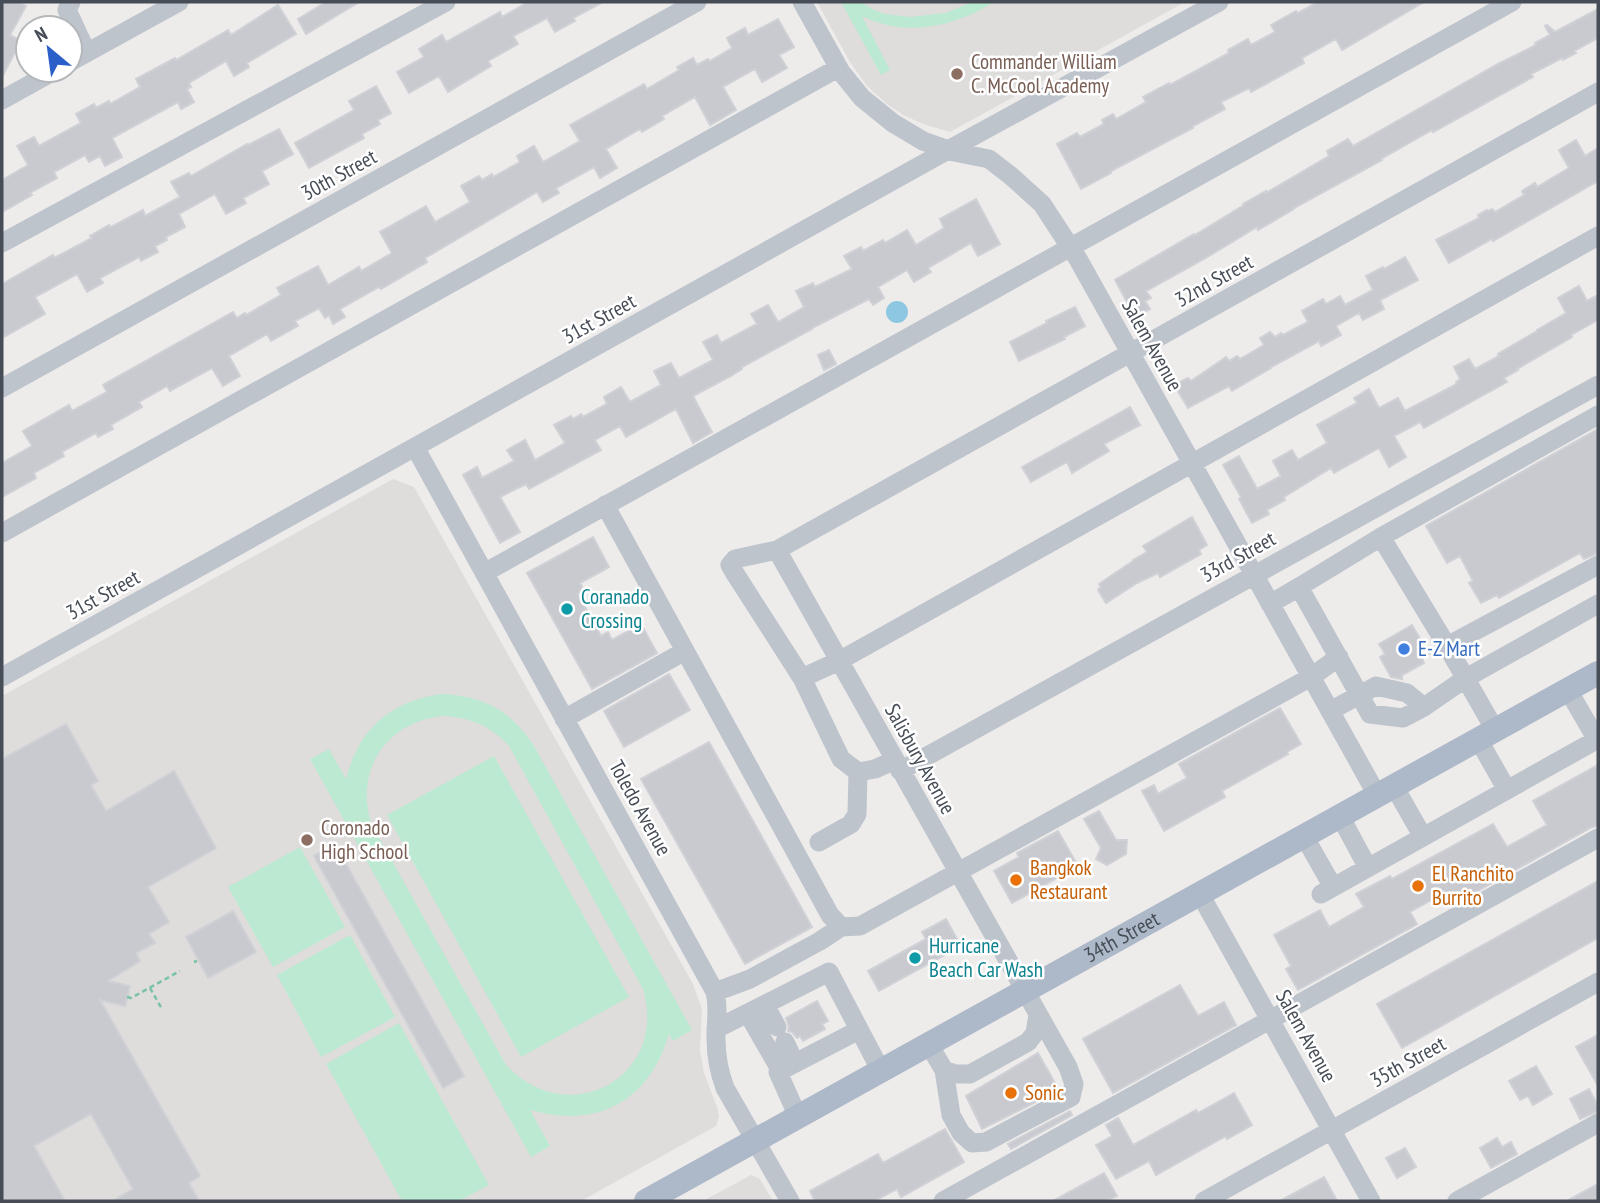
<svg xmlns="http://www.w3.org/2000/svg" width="1600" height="1203" font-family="'PT Sans Narrow',sans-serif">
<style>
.education{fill:#dfdcdc}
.green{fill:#bce9d2;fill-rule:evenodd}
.water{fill:#8dc7e2}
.building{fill:#c9cad0;stroke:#d0d1d6;stroke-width:2}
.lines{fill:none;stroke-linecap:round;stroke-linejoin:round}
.path{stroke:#78c3a6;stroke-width:2.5;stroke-dasharray:5 3.5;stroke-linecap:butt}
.minor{stroke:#bdc4cc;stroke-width:19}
.major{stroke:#adb8c8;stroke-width:24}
.education-dot{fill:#8d6e63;stroke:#fff;stroke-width:2.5}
.culture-dot{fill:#0f9aa8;stroke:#fff;stroke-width:2.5}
.shop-dot{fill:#3f7fe0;stroke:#fff;stroke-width:2.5}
.food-dot{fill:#e8710a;stroke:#fff;stroke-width:2.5}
.labels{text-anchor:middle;stroke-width:5;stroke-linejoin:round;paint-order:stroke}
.education-label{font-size:21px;fill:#785e54;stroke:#fff;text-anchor:start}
.street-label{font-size:21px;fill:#464d56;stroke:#fff}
.culture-label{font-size:21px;fill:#0d838f;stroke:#fff;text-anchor:start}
.shop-label{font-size:21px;fill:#366cbe;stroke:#fff;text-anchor:start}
.food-label{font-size:21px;fill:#c56008;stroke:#fff;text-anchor:start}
</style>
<rect width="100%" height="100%" fill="#eeebeb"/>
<path class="education" d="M817,2H1185L950,132L926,125L905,116L887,104L867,86L850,62Z
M393,479L414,487L693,984L702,1009L700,1051L704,1073L718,1110L719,1117L716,1126L581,1201H2V696Z
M751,1175L760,1179L773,1201H703Z"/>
<path class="green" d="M841,2H861L874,10L885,14L910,17L945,13L973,2H994C955,27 905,38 862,16L890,70L881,75Z
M442,694C485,696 511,711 534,746L692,1030L673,1041L669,1034C649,1102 597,1129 530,1110L550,1146L531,1157L310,759L329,749L346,779C359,728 391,701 442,694ZM443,716C470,717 491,726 509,746L643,989C669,1077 569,1132 506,1065L371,823C355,768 387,722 443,716Z
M494,756L629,997L521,1057L387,815Z
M300,847L345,927L273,967L228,887Z
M350,935L395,1017L321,1057L277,975Z
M399,1023L489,1185L459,1201H402L326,1064Z"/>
<path class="water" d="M886 312a11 11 0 1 1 22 0a11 11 0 1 1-22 0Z"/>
<path class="building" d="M2,2H18L26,6L10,35L21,41L2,77Z
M326,2H359L306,34L298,19Z
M528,2H603L573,18L575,21L555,32L547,18L513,36L518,44L488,61L491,66L448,92L439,76L409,93L397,72L424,57L419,49L442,35L446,42L500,12L502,17Z
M1318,2H1424L1342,50L1336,39L1302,58L1304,63L1251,92L1249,88L1221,102L1225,109L1193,126V128L1111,171V173L1081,189L1057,144L1077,133L1080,137L1104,124L1102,120L1113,114L1116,119L1146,102L1143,97L1169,83L1170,85L1229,53L1228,50L1248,39L1251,45L1275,32L1271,25L1296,11L1298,13Z
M278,5L296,34L247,63L249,67L234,76L226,61L189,83L191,87L187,89L194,102L181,109L178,102L112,138L122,157L105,166L100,156L89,162L85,155L54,172L57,178L30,193L32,195L2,212V180L28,165L17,146L34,137L39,146L81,123L76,114L94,104L96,108L109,101L110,104L140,87L136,79L175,58L176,60L228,30L231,35Z
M1598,9V38L1574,51L1576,53L1563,60L1562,58L1531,74L1533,77L1433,132L1432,130L1381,159L1382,160L1294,208V209L1258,230L1257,227L1204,259L1146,291L1151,298L1145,301L1150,309L1135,317L1115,280L1194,234L1195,235L1244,205L1243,204L1266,191V193L1329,156L1327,151L1348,139L1353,146L1498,64L1536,45L1535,43L1550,35L1545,26L1547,25L1555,32Z
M778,19L794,47L779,55L787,68L762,82L755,69L723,87L736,110L710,125L695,97L662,116L664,119L642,132L640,129L606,149L617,168L600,178L594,167L556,188L559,193L543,202L537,192L425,258L427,262L381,289L379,287L340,309L345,317L333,324L329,315L325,318L319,308L295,321L298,326L271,341L267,334L229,356L240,376L223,386L212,368L170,391L167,386L139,402L142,407L111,425L113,429L98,437L96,433L62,452L64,456L34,473L36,478L2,497V463L32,446L23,431L69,405L72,411L107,392L103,385L233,312L237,318L245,313L246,315L281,295L277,288L318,266L328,285L359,267L361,271L392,253L380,232L426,206L435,222L470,202L461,186L479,176L482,180L492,174L493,177L520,162L517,156L534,146L543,162L580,141L570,125L644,84L647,89L679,70L677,67L693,58L697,65L708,59L710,61L732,48L727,38L745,28L748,35Z
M376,86L391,113L378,120L380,124L362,134L364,138L309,168L295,143L354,110L349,101Z
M279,129L293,154L262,171L269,184L243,198L246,203L226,214L215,194L179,214L185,227L166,237L167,240L155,246L158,252L141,261L139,257L100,278L103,283L87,292L77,274L35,297L45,314L2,338V284L53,255L54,258L92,238L90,236L109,225L111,227L143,210L145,216L180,197L171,182L189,173L191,176L247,144L248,145Z
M1576,140L1585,156L1598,148V181L1493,241L1492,239L1449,263L1436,240L1479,218L1478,215L1487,210L1489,211L1492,209L1495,212L1524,195L1522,191L1535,183L1537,187L1569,168L1559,150Z
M976,199L1000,244L978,256L971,243L928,268L931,272L914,282L907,270L878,287L884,298L873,305L869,299L812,328V329L742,367V369L731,376L693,396L712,432L693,443L676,409L626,437L620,426L595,440L601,450L529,489L526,484L500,497L520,532L500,543L463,475L477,467L482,478L514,461L507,450L525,440L535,460L565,443L554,425L571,416L573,419L581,414L583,417L607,404L604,397L621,387L630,402L661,385L654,371L671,363L679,378L713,360L703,342L717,335L721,343L757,324L751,314L768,305L778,322L804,307L796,291L813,283L815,287L852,269L844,256L861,247L863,251L883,240L885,243L907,230L916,245L944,228L940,219Z
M1405,257L1418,280L1380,300L1384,309L1363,320L1359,313L1336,326L1341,335L1321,346L1319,341L1271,367V368L1232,391L1229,386L1188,408L1174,385L1188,378L1191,381L1226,357L1229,361L1237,356L1240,359L1264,345L1260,338L1270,332L1275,337L1281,333L1283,335L1308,322L1302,311L1323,299L1326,304L1340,296L1345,305L1373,290L1366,276L1383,267L1384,269Z
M1579,286L1587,301L1598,295V320L1571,335L1572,337L1517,369L1518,370L1504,378L1507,382L1424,428L1420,422L1394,436L1406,457L1389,467L1379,448L1334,473L1331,468L1284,497L1285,500L1267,510L1269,514L1252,523L1239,499L1241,497L1223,465L1239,456L1257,489L1281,476L1273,461L1292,450L1298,460L1327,443L1317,425L1357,403L1354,398L1369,389L1379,408L1398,398L1405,411L1457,384L1456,382L1460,379L1454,367L1469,359L1475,369L1499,356L1498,354L1537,331V330L1566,313L1558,298Z
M1075,307L1085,326L1064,337L1065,339L1019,361L1010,342L1047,323L1046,321Z
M829,350L836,364L824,370L818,355Z
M1130,407L1140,425L1104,444L1109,451L1072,473L1067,462L1031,482L1022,467Z
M1598,429V553L1584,559L1580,553L1499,598L1497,595L1481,603L1469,583L1473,581L1460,556L1447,563L1426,526Z
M1192,517L1207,545L1199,550L1201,554L1160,577L1158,573L1137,583L1106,603L1098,590L1101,587L1099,584L1127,565L1133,561V560L1147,552L1143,546Z
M593,537L609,567L580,583L584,590L578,594L601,636L608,632L612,640L641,624L657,653L592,689L527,573Z
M1412,625L1429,654L1422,658L1424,663L1402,675V679L1391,677L1380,657L1385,654L1379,644Z
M669,674L690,710L624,747L604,711Z
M1280,708L1301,744L1287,752L1288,754L1222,791L1225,797L1164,831L1142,791L1154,785L1158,794L1187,778L1179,764Z
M66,724L98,781L91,785L106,811L174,771L216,848L148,887L169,922L149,934L155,943L136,953L140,961L108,981L130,986L125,1006L100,1000L200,1176L189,1183L199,1201H112L133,1189L91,1114L34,1146L65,1201H2V759Z
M709,742L812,927L745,964L641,779Z
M1598,765V826L1592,827L1451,906L1444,893L1410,912L1417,924L1298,990L1286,969L1291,966L1274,935L1320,910L1329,927L1364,907L1356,894L1390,876L1392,879L1493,824L1507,847L1547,825L1533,801Z
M1099,811L1116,840H1127L1126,854L1107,865L1096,859L1101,848L1084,819Z
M1058,831L1078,866L1012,903L994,871L1019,857L1017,853Z
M335,844L464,1076L443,1088L314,856Z
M1598,881V938L1402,1048L1377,1004Z
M233,911L256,952L208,978L186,937Z
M946,919L961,946L879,991L868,971L926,939L922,932Z
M1180,985L1198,1016L1224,1002L1236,1025L1113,1093L1083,1039Z
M817,1001L828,1021L822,1024L825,1029L803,1041L800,1036L797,1038L792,1032L788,1031L789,1027L786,1018Z
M1598,1035V1086L1576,1047Z
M1038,1053L1059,1090L982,1129L966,1096Z
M1536,1066L1552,1094L1533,1105L1528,1096L1520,1100L1509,1081Z
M1589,1089L1598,1106V1111L1580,1119L1570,1099Z
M1234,1093L1252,1125L1227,1139L1226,1136L1156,1175L1149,1161L1116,1179L1096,1145L1112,1136L1106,1125L1118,1118L1133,1145L1196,1110L1198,1113Z
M1070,1111L1072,1115L1011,1149L1008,1144Z
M945,1129L964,1162L901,1197L897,1189L874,1201H815L810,1191L878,1154L883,1163Z
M1497,1138L1502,1147L1511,1142L1517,1154L1491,1168L1480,1148Z
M1405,1148L1416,1167L1397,1178L1386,1158Z
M1104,1173L1117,1196L1106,1201H1053Z
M1324,1177L1337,1201H1280Z
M1598,1184V1201H1567Z"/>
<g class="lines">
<path class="path" d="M194,962L197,961
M150,988L162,1009
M127,997L131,998L180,971"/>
<path class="minor" d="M71,2L67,10L87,53
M802,2L841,72L862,98L893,123L923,141L954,152L989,159L1011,176L1042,204L1078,259L1377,795
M70,62L179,2
M2,100L56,70
M2,243L446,2
M2,388L697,2
M415,447L715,992C719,1008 716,1021 716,1038C716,1055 719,1072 725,1088L790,1201
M605,505L830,915L841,927
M2,533L838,68
M1381,537L1447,646
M777,550L1068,1067L1074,1084L1071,1097L986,1142L972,1143L961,1133L951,1115L944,1070L929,1045
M484,573L1512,2
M1299,587L1381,537L1598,415
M1270,604L1299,587L1370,714L1403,718L1424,707L1466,678L1598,604
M2,677L948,150L1219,2
M802,678L734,572L730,565L735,559L777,550L1598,92
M1568,690L1597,740
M1330,711L1376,686L1407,693L1424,707
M564,719L685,651
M1495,730L1447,646L1598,565
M1478,739L1507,790
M895,760L875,769L858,772L841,759L802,678L839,661L1598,236
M900,771L1598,385
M1394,786L1423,837
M1340,816L1368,868
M1304,836L1333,887
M819,842L851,824L857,814L858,772
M1200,894L1371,1201
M1321,894L1598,739
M715,992L750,979L820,941L841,927L860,926L1311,677L1339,657
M765,1005L777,1027
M748,1014L781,1071
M716,1029L829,972L881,1071
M785,1042L795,1063
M944,1070L955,1074H970L1028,1042L1035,1033L1038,1015
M798,1117L778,1072L859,1030
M943,1201L1598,838
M1204,1201L1598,982
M1457,1201L1598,1123"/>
<path class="major" id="s1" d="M646,1201L1598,673"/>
</g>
<g class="education-dot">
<circle cx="957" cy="74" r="7"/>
<circle cx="307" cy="840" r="7"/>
</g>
<g class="culture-dot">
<circle cx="567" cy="609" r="7"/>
<circle cx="915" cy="958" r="7"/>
</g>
<circle class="shop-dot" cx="1404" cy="649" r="7"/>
<g class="food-dot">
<circle cx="1016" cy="880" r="7"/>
<circle cx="1418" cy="886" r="7"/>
<circle cx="1011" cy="1093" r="7"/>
</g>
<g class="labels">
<g class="education-label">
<text x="971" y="69">Commander William<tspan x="971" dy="24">C. McCool Academy</tspan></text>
<text x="321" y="835">Coronado<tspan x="321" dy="24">High School</tspan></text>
</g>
<g class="street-label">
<text transform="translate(339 175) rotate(-29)" y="7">30th Street</text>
<text transform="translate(1214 281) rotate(-29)" y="7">32nd Street</text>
<text transform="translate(599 319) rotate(-29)" y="7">31st Street</text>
<text transform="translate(1152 345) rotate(61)" y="7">Salem Avenue</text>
<text transform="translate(1238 557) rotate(-29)" y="7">33rd Street</text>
<text transform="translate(103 595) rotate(-29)" y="7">31st Street</text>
<text transform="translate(920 759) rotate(61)" y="7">Salisbury Avenue</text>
<text transform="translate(640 808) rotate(61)" y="7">Toledo Avenue</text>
<text dy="7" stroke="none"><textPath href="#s1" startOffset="544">34th Street</textPath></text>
<text transform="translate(1306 1036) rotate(61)" y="7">Salem Avenue</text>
<text transform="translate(1408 1062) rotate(-29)" y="7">35th Street</text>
</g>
<g class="culture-label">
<text x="581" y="604">Coranado<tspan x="581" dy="24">Crossing</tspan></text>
<text x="929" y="953">Hurricane<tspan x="929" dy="24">Beach Car Wash</tspan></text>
</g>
<g class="shop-label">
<text x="1418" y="656">E-Z Mart</text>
</g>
<g class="food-label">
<text x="1030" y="875">Bangkok<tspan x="1030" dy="24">Restaurant</tspan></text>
<text x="1432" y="881">El Ranchito<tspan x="1432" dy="24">Burrito</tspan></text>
<text x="1025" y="1100">Sonic</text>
</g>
</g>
<rect width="1600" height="1203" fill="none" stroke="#464d56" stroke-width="7"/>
<g transform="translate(49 49) rotate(331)"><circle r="33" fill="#ffffff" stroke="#b5b8bb" stroke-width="2"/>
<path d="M0-5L12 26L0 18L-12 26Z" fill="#2a5fc9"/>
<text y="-10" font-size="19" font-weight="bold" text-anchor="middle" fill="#464d56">N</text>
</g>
</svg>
